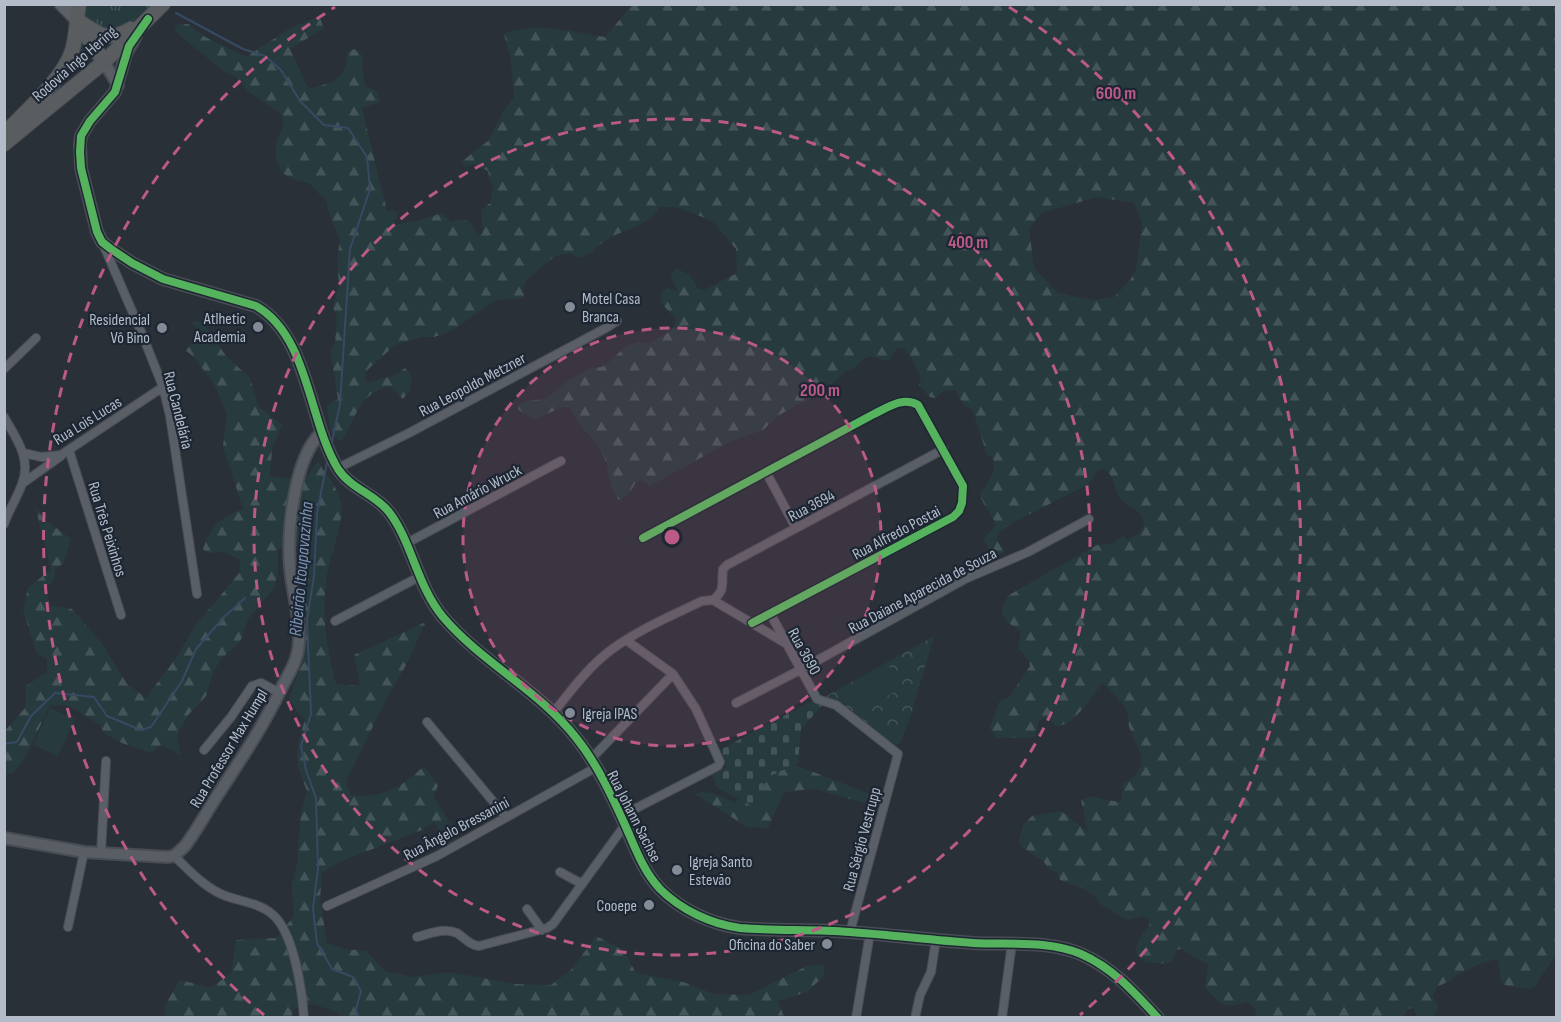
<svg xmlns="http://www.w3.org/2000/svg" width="1561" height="1022" font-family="'Sofia Sans Condensed',sans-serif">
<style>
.grass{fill:url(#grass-tufts)}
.forest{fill:url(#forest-firs);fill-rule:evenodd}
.cemetery{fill:url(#cemetery-stones)}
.park{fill:url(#park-crowns)}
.pitch{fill:#273a3e}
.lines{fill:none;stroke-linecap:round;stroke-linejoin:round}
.stream{stroke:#384963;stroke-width:2}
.street-casing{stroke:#484c53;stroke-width:10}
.secondary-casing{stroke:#484c53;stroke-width:14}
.primary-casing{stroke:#484c55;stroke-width:15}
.highway-casing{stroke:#474c53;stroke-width:16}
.street{stroke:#5a5e66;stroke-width:8}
.secondary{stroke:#595d64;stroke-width:10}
.primary{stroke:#5c6168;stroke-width:12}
.highway{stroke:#5a5d60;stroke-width:14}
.cycleway-casing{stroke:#1d2633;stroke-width:11}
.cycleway{stroke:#56b35d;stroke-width:8}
.ring{fill:none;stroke:#bc5a87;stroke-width:3;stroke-dasharray:10 8}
.poi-dot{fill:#848b96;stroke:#1d2633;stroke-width:2}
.labels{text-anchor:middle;stroke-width:4.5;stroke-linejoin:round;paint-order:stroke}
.street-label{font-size:16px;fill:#b4bcc9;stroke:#1d2633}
.poi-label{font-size:16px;fill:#b4bcc9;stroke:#1d2633;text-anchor:end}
.water-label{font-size:18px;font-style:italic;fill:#7c92b1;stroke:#1d2633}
.centre{fill:#bc5a87;stroke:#1d2633;stroke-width:3}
.ring-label{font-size:18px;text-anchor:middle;font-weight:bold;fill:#bc5a87;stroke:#1d2633;stroke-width:4.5;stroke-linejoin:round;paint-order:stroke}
</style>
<defs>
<pattern id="grass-tufts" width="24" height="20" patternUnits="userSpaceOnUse" patternTransform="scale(1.5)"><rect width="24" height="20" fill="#273a3e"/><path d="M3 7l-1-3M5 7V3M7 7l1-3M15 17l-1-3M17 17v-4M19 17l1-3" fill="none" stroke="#445559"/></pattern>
<pattern id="forest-firs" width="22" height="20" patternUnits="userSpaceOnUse" patternTransform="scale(1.5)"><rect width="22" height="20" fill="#273a3e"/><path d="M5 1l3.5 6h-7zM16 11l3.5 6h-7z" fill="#445559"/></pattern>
<pattern id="cemetery-stones" width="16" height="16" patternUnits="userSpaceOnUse" patternTransform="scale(1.5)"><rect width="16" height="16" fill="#273a3e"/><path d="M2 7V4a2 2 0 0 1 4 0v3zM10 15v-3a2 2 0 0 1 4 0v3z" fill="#445559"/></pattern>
<pattern id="park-crowns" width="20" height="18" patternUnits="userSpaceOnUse" patternTransform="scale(1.5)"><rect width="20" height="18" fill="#273a3e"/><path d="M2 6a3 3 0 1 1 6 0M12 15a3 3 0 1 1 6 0" fill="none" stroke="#445559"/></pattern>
</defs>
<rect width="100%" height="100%" fill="#2a3038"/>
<path class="grass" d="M84,5H152C127,26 112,45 83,16Z
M80,38L96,56L89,57L62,79L78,54Z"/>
<path class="forest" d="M633,4L1556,5V955L1534,987L1528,989L1505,985L1501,981L1498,959L1481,963L1455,976L1451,980L1437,987L1432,997L1439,1006L1433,1017H1418L1413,1008L1408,1009L1402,1017H1254L1257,1013L1254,1007L1247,1002C1223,1009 1222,1006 1205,987L1208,965L1181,949L1176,950L1172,961C1166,965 1161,963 1153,963C1124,960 1139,937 1150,924L1148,918L1143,916L1127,920L1102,905L1095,897L1086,890L1060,880L1057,872L1050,870L1043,861L1021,846L1019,841L1023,825L1032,816L1061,811L1088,832L1081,800L1092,796L1106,800L1121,802L1124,783C1153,768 1139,751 1130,729C1127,723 1130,716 1127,711C1122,701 1110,691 1102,683C1092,696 1073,728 1055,726L1049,717L1039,720L1035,736L1030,738H996L990,728L999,702L1010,696L1030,666L1029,661L1018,648L1021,632C1005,620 995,616 1009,595L1097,545L1113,543L1123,536L1128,540L1140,533C1142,528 1145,524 1143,519C1139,508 1125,507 1119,496C1112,484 1116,477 1103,468L1095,474L1089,484L1014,522L999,533L997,539L1004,552L994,557L983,539L996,526C992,512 983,507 980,494C988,482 997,473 993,458L987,455L973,411L964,405L955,390L944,391L935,398L930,397L919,385L921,377C917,369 909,351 903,348L896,349L890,359L885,361L871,356L863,359L855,368L844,372L827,389L779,415L763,430L731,441L650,486L641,480L636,482L628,495L619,500C606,486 611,466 601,451C592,436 578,426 571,409L565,406L533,420L519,410L517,405L527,401L546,399L569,380L591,368L602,367L609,362L626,346L638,342L649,343L671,331L677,320L662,304L660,295L667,288L678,291L671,277L675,268L690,275L698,289L704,290L737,273L736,249C728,240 722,231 714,223C710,219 680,208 674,207C669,207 664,207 660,207C645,228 626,228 606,240C594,247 593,255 578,258L570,253L555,256L526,280L523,288L524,298L496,300L451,331L434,337H422L395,345L365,372L366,383L394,376L405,368L412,377L410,390L403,399L390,387C360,391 356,417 343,439L338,441L330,430L327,406L338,399L330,349L335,344L337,317L333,307L339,284L337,261L340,239L330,217L326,200C319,196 316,187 310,184C303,180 293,181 287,176C277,170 274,153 277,142C279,132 286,126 282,115L248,91L235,76L223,71L174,30L178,24H188L205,37L246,57L289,29L319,16L324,28L290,49L307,86L312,88C337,81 345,79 348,52L354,49L363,56L362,66L365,86L377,91L380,102L362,108L387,211L393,210L398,213L393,225L416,221L443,213L450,222L458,219L469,221L478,236L483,233L481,210L490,203L494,185L490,182L488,171L475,164L465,167L461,162L488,141L503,112L514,97L511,62L504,34C531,21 575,32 605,37ZM1097,197L1134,203L1142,224L1136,270L1130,280L1114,297L1092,300L1058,293L1034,268L1029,228L1042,213Z
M196,321L203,323L226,356L250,378L258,406L282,425L272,449L270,477L305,479L318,461C325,473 338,488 341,502C344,525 331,552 327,574C321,614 326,645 336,684L360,686L354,655L426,622L405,667L387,698L346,781L351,795C382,799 402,787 424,766L438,786L433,796L459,837L449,843L434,822L422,830L339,862L322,873L320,899L327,943L345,949L366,951L385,971L413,977L449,972L515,984L551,985L572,969L596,936L623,950L636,973L683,982L714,994L749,995L807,966L824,965V976L807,992L778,1001L784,1017L339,1018V1013L313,1004L293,1009L292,1017H166L164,1007L180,980L211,988L231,973L236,940L276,938L294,916L292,884L297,864L301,813L307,791C293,756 295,754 305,719L299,714L289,699L301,665L303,627L301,545L278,549V574L274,588L248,619L240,642L222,658L213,672L206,696L189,714L177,735L181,755L161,745L151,753L122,743L104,733L100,725L70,706L50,705L26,756L13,773L5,775V731L25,708L26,686L47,672V659L37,654L23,610L28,588L51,569L35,506L44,519L71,539L63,564L55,568V578L46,589L50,605L72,609L103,645L127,684L146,698L176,658L196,625L240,572V559L223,552L206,553L203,549C212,525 219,518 243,509L223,446L227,414L214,384L194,357L185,350L202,336L192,322Z
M790,763L870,794L865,803L814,789L784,792L768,828L747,827L695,794C708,788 724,798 736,803L748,783Z"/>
<path class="cemetery" d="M812,701L823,705L801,729L798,763L766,778L757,809L718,788L712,775L727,767L718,751Z"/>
<path class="park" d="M934,636L910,718L900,743L895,745L852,711L837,702L821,699Z"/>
<path class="pitch" d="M887,663L901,688L859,712L845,688Z
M50,708L75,719L58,756L33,745Z"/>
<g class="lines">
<path class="stream" d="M176,13L243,49L265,56L281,70L300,101L324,125L348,128L367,157L370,189L350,249L340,404L331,446
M328,457L317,513L314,576L307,620L311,714L301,746L306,770L316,798L318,868L313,909L317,943L332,969L353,977L361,991L356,1009L358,1018
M4,744L17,742L31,716L55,693L94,697L107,716L141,730L151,727L182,681L196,649L224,617L245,598"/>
<defs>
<path id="street" d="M103,244L142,334L163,387L170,416L197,594
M4,369L36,338
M4,417C16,438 32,459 22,484C17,498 9,510 4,524
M69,450L121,615
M24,453L41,457L61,455L163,387
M338,468L409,433L606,328L617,321
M766,472L796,528
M23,483L61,456
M643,538L872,415C887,408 903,396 918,405L963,486L962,503L959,511L953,517L752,623
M405,544L561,461
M713,600C726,589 721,585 723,569L727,565L944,449
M713,600L785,643
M770,613L817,699L836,705L898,754L850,932
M335,621L419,577
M736,703L800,670L965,579L1028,552L1089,519
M553,713C571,691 588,667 611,650C638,630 671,616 702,601L713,600
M427,722L506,817
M204,750L231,717L252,686L261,683L280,693
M591,759L673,674
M621,816L718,766L720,762L696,709L673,674L626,640
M101,853L106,761
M174,856C188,869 203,886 221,894C236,901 258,902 272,914C294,932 302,990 304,1018
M560,872L582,884
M327,906L437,856L595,768
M527,909L542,930
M68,927L84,852
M417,937C429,934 444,927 457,933C465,938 469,945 479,946L547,928L553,924L625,825
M856,1018L870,933
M915,1018L920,995L931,972L936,940
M1002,1018L1012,943"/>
<path id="secondary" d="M136,36L126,54L115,92L90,121L81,136L80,144L81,168L97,232L102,242L111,249L132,263L163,279L256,306C309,336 308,420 338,469C351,489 375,494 389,512C412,542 417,586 443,617C482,663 539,690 577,739C597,764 612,796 625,825C635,847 643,871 660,889C681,910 711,924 740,928C777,931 813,929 850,932C891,935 932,940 973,943C1008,945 1048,940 1081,954C1113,968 1135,993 1158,1018
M104,62L118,85
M4,838L84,852L167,857L174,856L185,846C197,830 206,813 217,796C241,759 263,727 282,687C287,677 293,668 296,658C305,632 292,594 290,567C287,531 294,458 321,433"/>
<path id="primary" d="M61,4L77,20"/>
<path id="highway" d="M77,20C98,34 107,43 131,29
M79,24L104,62
M4,134C25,112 64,78 72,51C77,36 76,20 79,4
M4,144L104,62L163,4"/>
</defs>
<use href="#street" class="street-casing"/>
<use href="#secondary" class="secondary-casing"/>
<use href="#primary" class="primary-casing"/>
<use href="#highway" class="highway-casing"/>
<use href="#street" class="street"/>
<use href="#secondary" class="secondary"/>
<use href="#primary" class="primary"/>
<use href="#highway" class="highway"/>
<defs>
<path id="cycleway" d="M148,19L129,46L115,92L90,121L81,136L80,152L81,168L97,232L102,242L111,249L132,263L163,279L256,306C309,336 308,420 338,469C351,489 375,494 389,512C412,542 417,586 443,617C482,663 539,690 577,739C597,764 612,796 625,825C635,847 643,871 660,889C681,910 711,924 740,928C777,931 813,929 850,932C891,935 932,940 973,943C1008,945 1048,940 1081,954C1113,968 1135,993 1158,1018
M643,538L872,415C887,408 903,396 918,405L963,486L962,503L959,511L953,517L752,623"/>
</defs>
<use href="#cycleway" class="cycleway-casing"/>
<use href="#cycleway" class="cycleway"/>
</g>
<circle cx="672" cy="537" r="209" fill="#bc5a87" fill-opacity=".12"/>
<g class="ring">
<circle cx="672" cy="537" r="209"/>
<circle cx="672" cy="537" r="418"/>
<path d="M264 1015A628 628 0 0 1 335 7M1009 7A628 628 0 0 1 1080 1015"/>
</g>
<g class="poi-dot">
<circle cx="570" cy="307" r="6"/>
<circle cx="258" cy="327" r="6"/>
<circle cx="162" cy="328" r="6"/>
<circle cx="570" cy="713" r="6"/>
<circle cx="677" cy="870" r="6"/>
<circle cx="649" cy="905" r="6"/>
<circle cx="827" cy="944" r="6"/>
</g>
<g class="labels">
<g class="street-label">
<text transform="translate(74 63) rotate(-41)" y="6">Rodovia Ingo Hering</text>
<text transform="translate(472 384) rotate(-28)" y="6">Rua Leopoldo Metzner</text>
<text transform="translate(179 410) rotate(76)" y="6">Rua Candelária</text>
<text transform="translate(87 420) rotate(-32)" y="6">Rua Lois Lucas</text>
<text transform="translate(477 491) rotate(-28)" y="6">Rua Amário Wruck</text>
<text transform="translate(811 505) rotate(-28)" y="6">Rua 3694</text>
<text transform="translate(108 529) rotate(73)" y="6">Rua Três Peixinhos</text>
<text transform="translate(896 532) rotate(-28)" y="6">Rua Alfredo Postai</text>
<text transform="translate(922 590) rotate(-28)" y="6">Rua Daiane Aparecida de Souza</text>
<text transform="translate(805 651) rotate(61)" y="6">Rua 3690</text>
<text transform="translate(228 748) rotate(-59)" y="6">Rua Professor Max Humpl</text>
<text transform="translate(635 816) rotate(63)" y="6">Rua Johann Sachse</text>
<text transform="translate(456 828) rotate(-28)" y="6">Rua Ângelo Bressanini</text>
<text transform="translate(861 839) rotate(-75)" y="6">Rua Sérgio Vestrupp</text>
</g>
<g class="poi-label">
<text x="582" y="304" text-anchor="start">Motel Casa<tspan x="582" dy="18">Branca</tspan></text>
<text x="246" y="324">Atlhetic<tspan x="246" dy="18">Academia</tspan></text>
<text x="150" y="325">Residencial<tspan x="150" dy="18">Vô Bino</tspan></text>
<text x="582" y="719" text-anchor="start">Igreja IPAS</text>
<text x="689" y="867" text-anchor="start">Igreja Santo<tspan x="689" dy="18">Estevão</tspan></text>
<text x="637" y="911">Cooepe</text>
<text x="815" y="950">Oficina do Saber</text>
</g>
<g class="water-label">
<text transform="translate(301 569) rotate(-85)" y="6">Ribeirão Itoupavazinha</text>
</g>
</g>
<circle cx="672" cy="537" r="9" class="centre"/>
<g class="ring-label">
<text x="1116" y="99">600 m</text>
<text x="968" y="248">400 m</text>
<text x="820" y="396">200 m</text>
</g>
<rect width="1561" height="1022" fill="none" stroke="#b4bcc9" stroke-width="12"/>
</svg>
